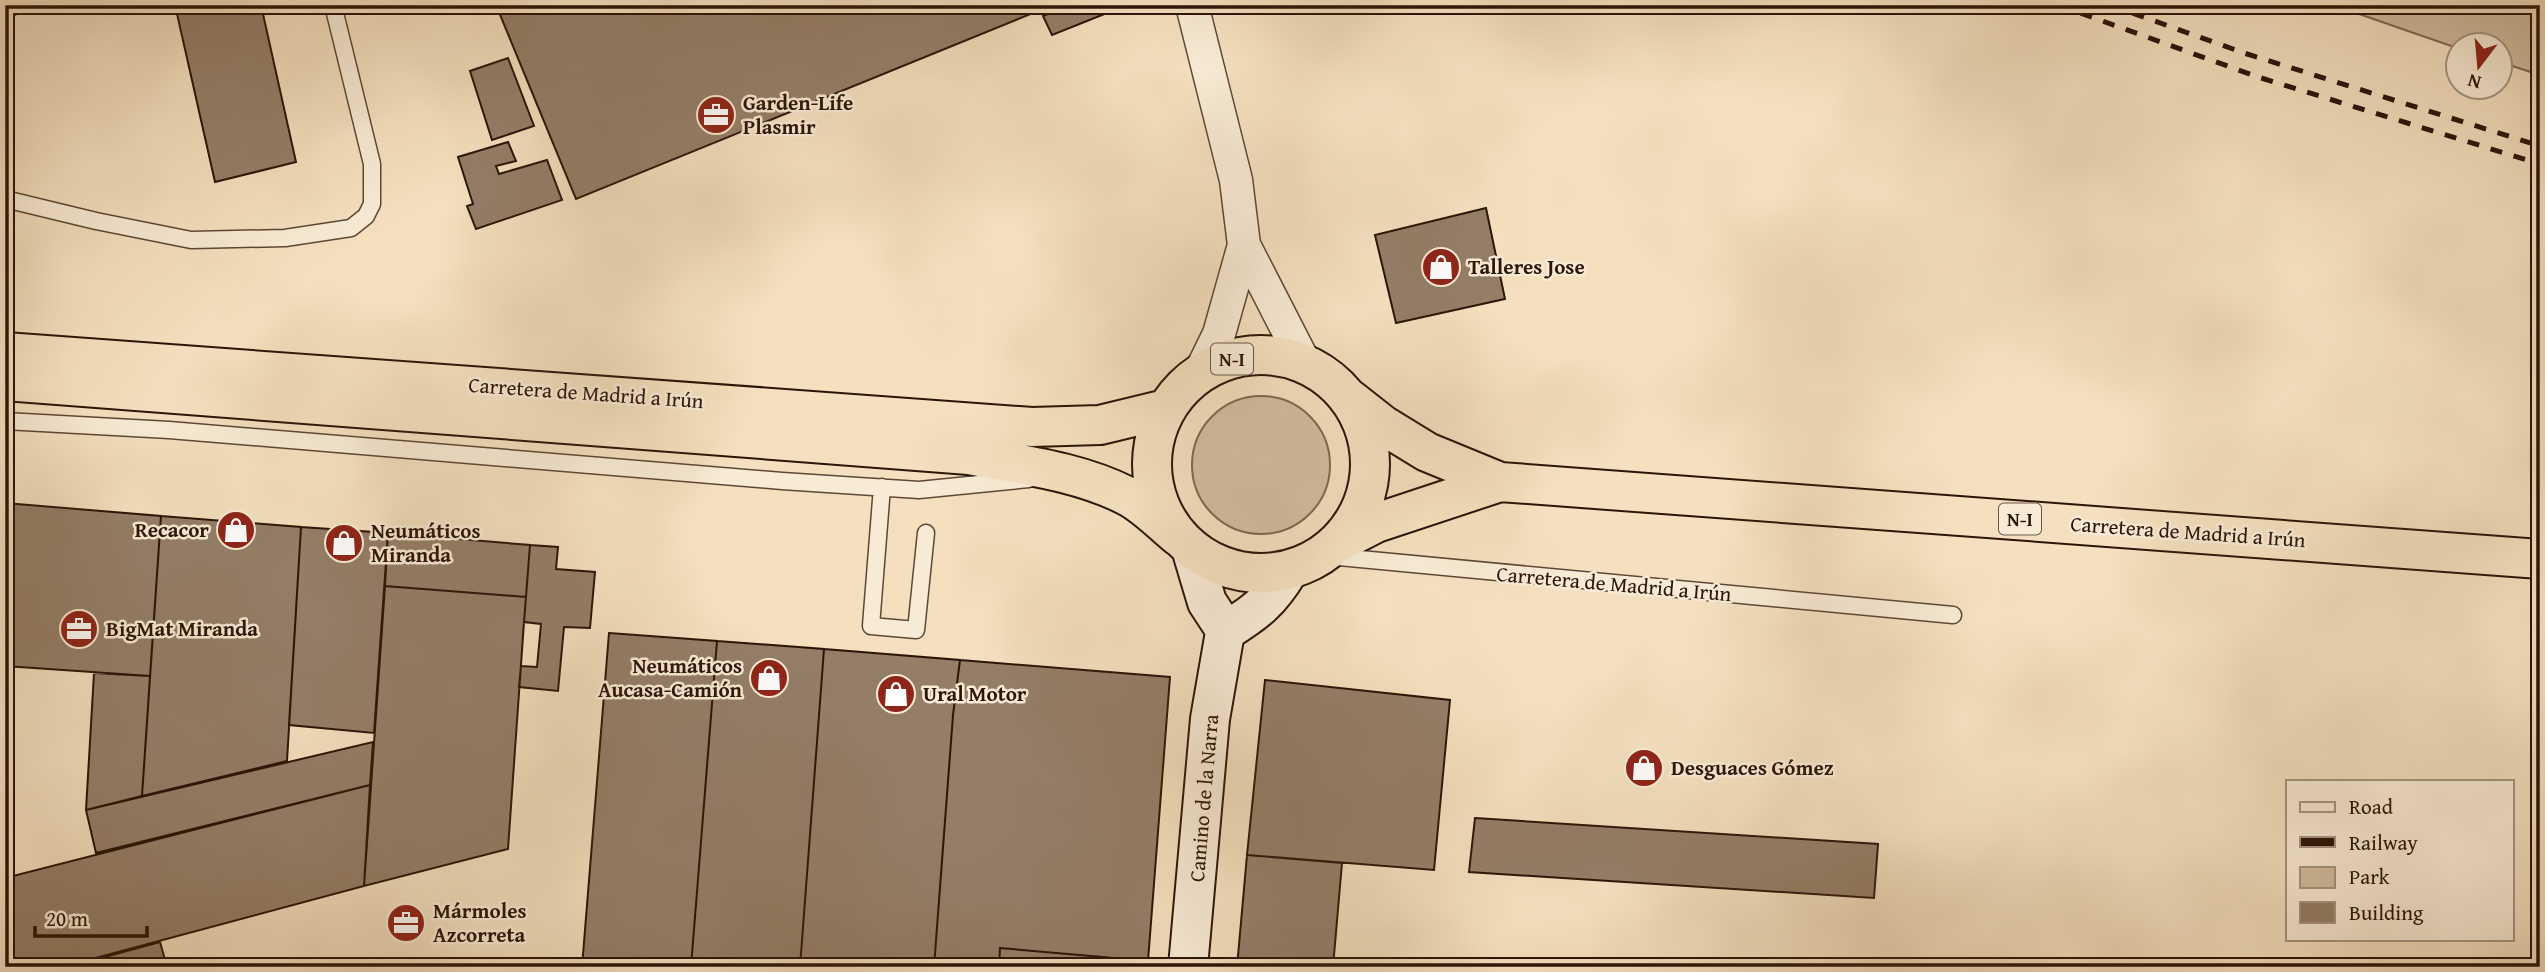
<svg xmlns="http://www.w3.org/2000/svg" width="2545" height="972" font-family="'Gentium Book Plus',serif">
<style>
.green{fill:#d2bda0;stroke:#7f6854;stroke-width:2}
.building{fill:#947e68;stroke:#2c1409;stroke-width:2}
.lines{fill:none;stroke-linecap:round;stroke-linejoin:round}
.lane-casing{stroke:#5e4736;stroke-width:19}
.street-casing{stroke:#5e4736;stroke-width:35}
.secondary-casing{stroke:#2c1409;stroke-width:42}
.highway-casing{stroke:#2c1409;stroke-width:42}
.lane{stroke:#f8ebd5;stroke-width:16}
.street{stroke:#f8ebd5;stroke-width:32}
.secondary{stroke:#f8ebd5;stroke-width:38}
.highway{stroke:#f4e0bf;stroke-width:38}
.rail{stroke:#2c1409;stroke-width:5;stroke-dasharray:12 12;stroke-linecap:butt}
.labels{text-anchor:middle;stroke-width:5;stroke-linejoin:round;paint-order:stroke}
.shield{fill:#f8ebd5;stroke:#695446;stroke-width:2}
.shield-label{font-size:19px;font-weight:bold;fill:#2c1409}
.poi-label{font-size:21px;font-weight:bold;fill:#2c1409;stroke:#f8ebd5;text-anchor:start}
.street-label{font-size:21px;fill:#2c1409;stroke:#f8ebd5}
</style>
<rect width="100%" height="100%" fill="#f4e0bf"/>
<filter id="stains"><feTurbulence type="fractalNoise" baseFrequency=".00286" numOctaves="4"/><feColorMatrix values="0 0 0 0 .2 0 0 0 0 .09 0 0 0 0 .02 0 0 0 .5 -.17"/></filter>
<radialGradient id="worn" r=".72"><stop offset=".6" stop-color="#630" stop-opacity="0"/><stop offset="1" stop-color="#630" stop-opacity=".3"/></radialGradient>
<path class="green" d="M2333,5H2540V75L2500,62V46H2458L2457,48Z
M1192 465a69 69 0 1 1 138 0a69 69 0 1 1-138 0Z"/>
<path class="building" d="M5,5H34L5,20Z
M175,5H261L296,162L215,182Z
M496,5H1030L1033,13L576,199Z
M1069,5H1127L1052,35L1043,16Z
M508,58L534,126L492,140L470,71Z
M508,142L516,161L496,166L499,174L547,160L562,200L476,229L467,206L473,204L458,157Z
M1486,208L1505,299L1396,323L1375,235Z
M5,503L161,516L150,676L5,666Z
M161,516L301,527L287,761L142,796Z
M301,527L388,533L374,733L289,725Z
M388,533L530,545L526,597L385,586Z
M530,545L558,547L556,569L595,572L590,628L564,627L558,691L519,687L521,666L537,667L541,624L524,622Z
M385,586L526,597L524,622L508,849L364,886Z
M609,633L717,641L691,967H582Z
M717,641L824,649L800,967H691Z
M824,649L960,660L953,715L934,967H800Z
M960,660L1170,677L1148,961L1000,948L999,967H934L953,715Z
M94,673L150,676L142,796L86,810Z
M1265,680L1450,700L1434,870L1247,855Z
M373,742L370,785L96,853L86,810Z
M370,785L364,886L62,967H9L5,953V878Z
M1475,818L1878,844L1874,898L1469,872Z
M1247,855L1342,863L1333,967H1237Z
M160,942L167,967H68Z
M1000,948L1148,961V967H999Z"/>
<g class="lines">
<defs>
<path id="lane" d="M5,199L96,221L191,240L285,238L351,228L366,216L372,204V164L333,5
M5,421L169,430L782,481L919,490L1029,479
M882,487L871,626L916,630L926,533
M1317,559L1339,557L1953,615"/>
<path id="street" d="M1192,5L1236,180L1244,245L1305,364
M1200,373L1219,334L1244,245"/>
<path id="secondary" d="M1193,555L1207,602L1226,631
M1188,967L1210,719L1224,638L1226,631C1256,612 1270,602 1289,570"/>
<path id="highway" d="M5,352L1032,427L1100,425L1166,409
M1152 464a109 109 0 1 1 218 0a109 109 0 1 1-218 0Z
M5,381L969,455C1022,465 1078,471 1127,496C1145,505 1163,524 1179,537
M1350,399L1383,425L1427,452L1500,482L2540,559
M1339,542L1376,523L1500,482"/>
</defs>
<use href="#lane" class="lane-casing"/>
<use href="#street" class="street-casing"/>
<use href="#secondary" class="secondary-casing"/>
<use href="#highway" class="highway-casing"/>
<use href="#lane" class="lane"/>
<use href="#street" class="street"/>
<use href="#secondary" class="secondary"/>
<use href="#highway" class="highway"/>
<path class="rail" d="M2058,5L2258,77L2540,164
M2110,5L2244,53L2540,146"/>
</g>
<defs>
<symbol id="office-disc" viewBox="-11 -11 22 22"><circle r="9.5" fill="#8f2418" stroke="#f8ebd5"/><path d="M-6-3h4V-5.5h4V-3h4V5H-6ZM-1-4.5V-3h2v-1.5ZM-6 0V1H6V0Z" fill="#fff"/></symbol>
<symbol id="shop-disc" viewBox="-11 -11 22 22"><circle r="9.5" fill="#8f2418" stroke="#f8ebd5"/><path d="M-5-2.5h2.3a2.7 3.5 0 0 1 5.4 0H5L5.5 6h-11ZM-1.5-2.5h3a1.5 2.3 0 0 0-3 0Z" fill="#fff"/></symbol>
</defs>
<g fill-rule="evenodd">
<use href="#office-disc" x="694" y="93" width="44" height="44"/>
<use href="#shop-disc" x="1419" y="245" width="44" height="44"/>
<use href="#shop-disc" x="214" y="508" width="44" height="44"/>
<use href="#shop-disc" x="322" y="521" width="44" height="44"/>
<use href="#office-disc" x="57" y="607" width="44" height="44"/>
<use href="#shop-disc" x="747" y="656" width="44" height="44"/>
<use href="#shop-disc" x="874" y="672" width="44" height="44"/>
<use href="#shop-disc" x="1622" y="746" width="44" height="44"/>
<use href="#office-disc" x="384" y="901" width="44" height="44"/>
</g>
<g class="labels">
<g class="shield">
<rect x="1211" y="343.5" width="42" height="31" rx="5"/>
<rect x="1999" y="503.5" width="42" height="31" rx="5"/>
</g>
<g class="shield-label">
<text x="1232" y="366">N-I</text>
<text x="2020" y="526">N-I</text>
</g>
<g class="poi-label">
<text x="743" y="110">Garden-Life<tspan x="743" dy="24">Plasmir</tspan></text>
<text x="1468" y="274">Talleres Jose</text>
<text x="209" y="537" text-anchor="end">Recacor</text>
<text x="371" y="538">Neumáticos<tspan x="371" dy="24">Miranda</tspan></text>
<text x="106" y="636">BigMat Miranda</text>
<text x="742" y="673" text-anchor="end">Neumáticos<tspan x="742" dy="24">Aucasa-Camión</tspan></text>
<text x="923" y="701">Ural Motor</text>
<text x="1671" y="775">Desguaces Gómez</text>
<text x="433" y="918">Mármoles<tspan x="433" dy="24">Azcorreta</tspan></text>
</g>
<g class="street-label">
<text transform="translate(586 393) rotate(4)" y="7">Carretera de Madrid a Irún</text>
<text transform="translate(2188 532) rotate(4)" y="7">Carretera de Madrid a Irún</text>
<text transform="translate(1614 584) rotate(5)" y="7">Carretera de Madrid a Irún</text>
<text transform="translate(1204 798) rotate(-85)" y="7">Camino de la Narra</text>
</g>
</g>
<rect width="2545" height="972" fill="none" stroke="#f4e0bf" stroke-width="28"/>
<rect x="7" y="7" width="2531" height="958" fill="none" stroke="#2c1409" stroke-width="3.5"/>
<rect x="14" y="14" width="2517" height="944" fill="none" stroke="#2c1409" stroke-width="2"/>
<rect x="2286" y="780" width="228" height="161" fill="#f8ebd5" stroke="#a69583" stroke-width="2"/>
<rect x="2300" y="802" width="35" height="10" fill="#f8ebd5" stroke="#a69583" stroke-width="2"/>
<text x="2349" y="814" font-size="21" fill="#2c1409">Road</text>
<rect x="2300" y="837" width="35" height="10" fill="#2c1409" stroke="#a69583" stroke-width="2"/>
<text x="2349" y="850" font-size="21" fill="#2c1409">Railway</text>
<rect x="2300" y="867" width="35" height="21" fill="#d2bda0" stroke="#a69583" stroke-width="2"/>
<text x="2349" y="884" font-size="21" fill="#2c1409">Park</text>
<rect x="2300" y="902" width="35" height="21" fill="#947e68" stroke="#a69583" stroke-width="2"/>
<text x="2349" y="920" font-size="21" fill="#2c1409">Building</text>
<g transform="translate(2479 66) rotate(196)"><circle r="33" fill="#f8ebd5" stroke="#a69583" stroke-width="2"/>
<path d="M0-5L12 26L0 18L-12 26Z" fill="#8f2418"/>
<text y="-10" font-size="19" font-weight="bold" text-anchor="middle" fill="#2c1409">N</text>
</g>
<path d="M35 926v10h112v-10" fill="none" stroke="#2c1409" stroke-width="3.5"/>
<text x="46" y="926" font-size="21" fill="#2c1409" stroke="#f8ebd5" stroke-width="5" paint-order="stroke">20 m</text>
<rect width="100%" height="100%" filter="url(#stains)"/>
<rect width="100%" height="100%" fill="url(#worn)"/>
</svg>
